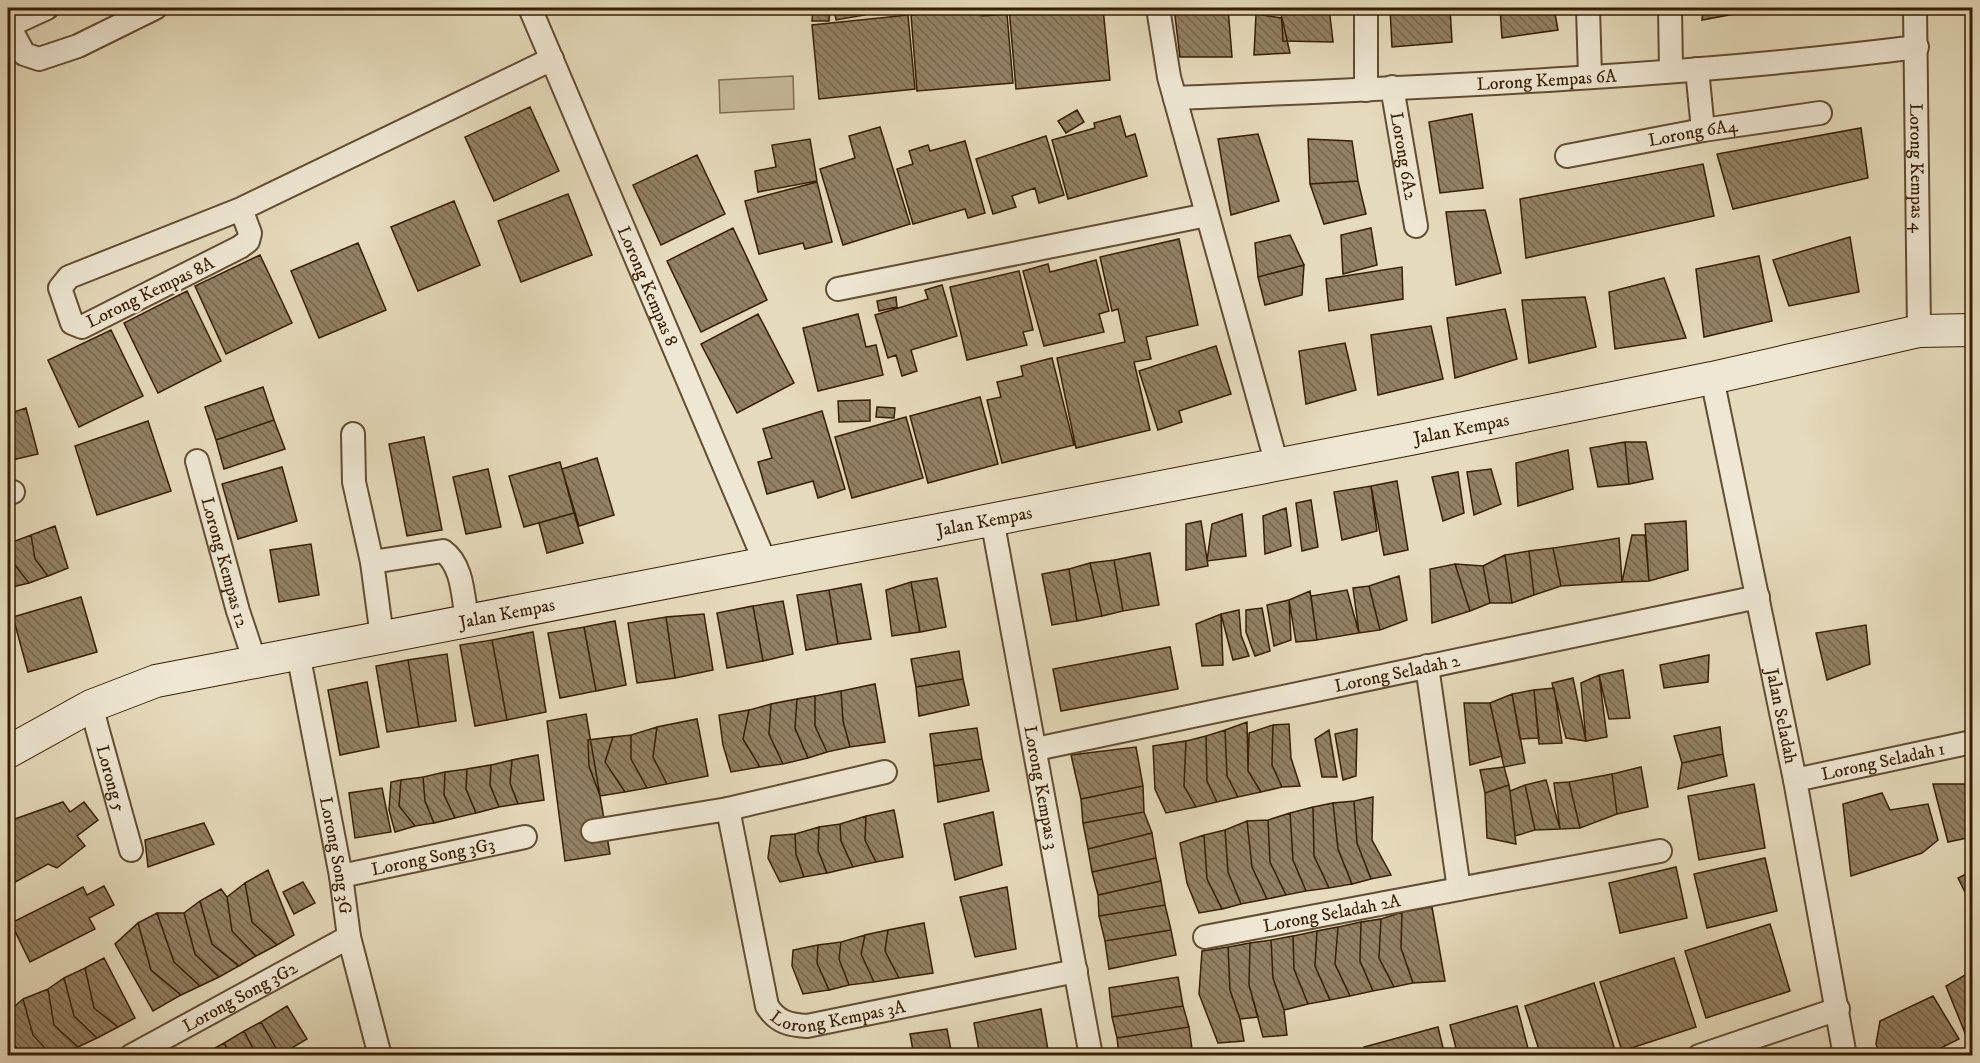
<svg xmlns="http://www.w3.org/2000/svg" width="1980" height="1063" font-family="'IM FELL DW Pica',serif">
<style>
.green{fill:#c8ba9c;stroke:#806c50;stroke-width:1.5}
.building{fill:url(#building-back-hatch);stroke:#381e03;stroke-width:1.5}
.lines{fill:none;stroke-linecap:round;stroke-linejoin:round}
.street-casing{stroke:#634d31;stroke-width:26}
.secondary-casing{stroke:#381e03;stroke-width:34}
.street{stroke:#eee7d3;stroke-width:22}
.secondary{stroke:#eee7d3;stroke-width:32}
.labels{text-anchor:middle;stroke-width:5;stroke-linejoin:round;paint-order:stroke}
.street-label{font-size:18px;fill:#381e03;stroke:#eee7d3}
</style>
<defs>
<pattern id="building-back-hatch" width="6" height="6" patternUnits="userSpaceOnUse" patternTransform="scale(1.5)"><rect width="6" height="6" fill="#928063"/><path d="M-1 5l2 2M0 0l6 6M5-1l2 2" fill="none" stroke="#78684f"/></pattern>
</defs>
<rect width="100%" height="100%" fill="#e5dabb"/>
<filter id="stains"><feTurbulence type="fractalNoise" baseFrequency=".00333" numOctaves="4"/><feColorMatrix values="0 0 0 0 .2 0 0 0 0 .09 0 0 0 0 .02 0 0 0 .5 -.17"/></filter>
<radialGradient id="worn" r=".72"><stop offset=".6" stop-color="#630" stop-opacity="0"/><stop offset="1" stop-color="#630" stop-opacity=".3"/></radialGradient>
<path class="green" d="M793,76L794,109L720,113L719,80Z"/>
<path class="building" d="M813,8H830L829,21H812Z
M834,8H864L865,15L836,20Z
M1009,8H1103L1110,80L1016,89Z
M1174,8H1228L1232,57H1180Z
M1281,8H1329L1333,42L1283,41Z
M1390,8H1450L1452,42L1392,47Z
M1500,8H1554L1558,30L1502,38Z
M1703,8H1767L1702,20Z
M981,9L982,16L1007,14L1013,83L917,91L911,15Z
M1256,14L1282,18L1290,53L1254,55Z
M908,15L915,89L819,99L812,25Z
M530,107L559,171L494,201L465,137Z
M1077,110L1084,122L1066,133L1058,121Z
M1472,114L1483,188L1440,193L1429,122Z
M1120,116L1126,137L1135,134L1147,176L1068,199L1052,140L1095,128L1094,123Z
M880,127L910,224L843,245L820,169L855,158L849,136Z
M1861,128L1868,178L1733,209L1717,154Z
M1258,134L1279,201L1231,215L1218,139Z
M1046,136L1064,195L1039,203L1035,188L1012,196L1016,207L993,214L976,159Z
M810,139L817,181L758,192L755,171L776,167L772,145Z
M1308,139L1352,141L1358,181L1310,184Z
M965,141L985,213L968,218L965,209L913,224L897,169L913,164L909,151L928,145L930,151Z
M697,155L725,214L661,245L633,185Z
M1703,164L1714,216L1526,258L1520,199Z
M1358,181L1366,214L1324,224L1310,184Z
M817,182L832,242L805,249L803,243L759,254L745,201Z
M568,194L592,255L521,282L498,221Z
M454,201L480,265L418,291L391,227Z
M1485,210L1501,273L1456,285L1446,212Z
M733,228L767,300L701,332L667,261Z
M1371,228L1377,265L1343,274L1341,235Z
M1290,235L1304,265L1258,277L1255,243Z
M1850,237L1859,292L1789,306L1773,260Z
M1179,239L1198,325L1146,337L1151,359L1134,362L1150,430L1076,448L1057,358L1125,342L1118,309L1112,311L1100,257Z
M358,243L386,310L319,338L291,271Z
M260,255L292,323L226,354L195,286Z
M1759,256L1772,321L1704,337L1696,269Z
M1096,260L1109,311L1099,314L1104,332L1044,346L1023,271L1048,264L1050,272Z
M1304,265L1302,295L1265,305L1258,277Z
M1402,267L1403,299L1329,311L1326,279Z
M1019,271L1033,330L1023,332L1027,345L967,360L950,287Z
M1664,278L1686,338L1615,349L1609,292Z
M942,285L957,336L911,350L917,371L902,376L896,355L888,358L875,315L928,299L925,290Z
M187,291L221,361L158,393L124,323Z
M896,297L897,307L879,311L877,301Z
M1585,297L1596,347L1529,363L1522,300Z
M1505,309L1517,359L1455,378L1447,318Z
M758,314L794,383L737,413L701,344Z
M858,314L866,347L876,345L883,375L818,391L803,328Z
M1431,326L1443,379L1378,395L1371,335Z
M111,330L143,396L79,427L48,360Z
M1345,343L1356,390L1306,404L1299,351Z
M1216,346L1231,394L1179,411L1182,422L1158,430L1139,371Z
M1052,358L1074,445L1002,463L987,400L1001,397L997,382L1023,376L1021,366Z
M1972,373V434H1971L1969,374Z
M263,387L274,420L216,440L205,407Z
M980,397L998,464L928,483L910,416Z
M870,400V421L839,422L838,401Z
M877,407L895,408L894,418L876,417Z
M26,408L38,454L8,461V414Z
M822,411L845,489L818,498L813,481L767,494L758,462L772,458L763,429Z
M906,417L923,478L852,498L835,437Z
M274,420L285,449L224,469L216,440Z
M148,421L171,491L97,515L75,446Z
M424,437L442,530L407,536L389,444Z
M1625,442H1646L1653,479L1629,484Z
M1625,442L1629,484L1598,487L1590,448Z
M1568,450L1573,489L1518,506L1516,463Z
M597,458L614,515L579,526L562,469Z
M560,462L574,513L524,527L509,476Z
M282,467L297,521L238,539L222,484Z
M488,469L501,527L466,534L453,477Z
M1491,469L1501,504L1474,515L1467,472Z
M1458,472L1464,513L1443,521L1432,477Z
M1397,481L1408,550L1384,555L1371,486Z
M1371,486L1377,531L1342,540L1334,492Z
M1311,500L1318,547L1302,551L1296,503Z
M1286,508L1291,546L1265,554L1263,516Z
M574,513L583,543L547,553L539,523Z
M1242,514L1246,556L1207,561L1212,524Z
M1201,521L1208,566L1186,570V524Z
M1686,521L1688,570L1649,581L1645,524Z
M55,526L68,568L48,576L35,559L31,535Z
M31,535L35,559L48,576L29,583L14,564L10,543Z
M1632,535H1645L1649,581L1622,582Z
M1619,538L1622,582L1561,586L1553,548Z
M8,543H10L14,564L29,583L8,588Z
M311,544L319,595L279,602L270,550Z
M1553,548L1561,586L1534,595L1529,551Z
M1529,551L1534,595L1512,603L1505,555Z
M1150,553L1159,605L1123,611L1114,560Z
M1505,555L1512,603H1490L1483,566Z
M1114,560L1123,611L1102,616L1090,563Z
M1090,563L1102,616L1077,621L1069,569Z
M1455,564L1470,611L1432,623L1430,569Z
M1455,564L1483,566L1490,603L1470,611Z
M1069,569L1077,621L1052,625L1042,574Z
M1399,576L1407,620L1380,630L1369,586Z
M937,578L946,627L920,632L911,582Z
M911,582L920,632L892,636L886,590Z
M861,584L871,639L838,644L829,590Z
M1369,586L1380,630L1359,633L1353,588Z
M829,590L838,644L806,650L797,595Z
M1347,590L1359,633L1317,640L1311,596Z
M1310,591L1317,640L1296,642L1289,600Z
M81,597L97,652L28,672L13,617Z
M1289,600L1291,640L1274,646L1267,605Z
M783,601L793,654L763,661L753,606Z
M753,606L763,661L727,668L717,613Z
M1262,608L1270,651L1255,656L1246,632V610Z
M1239,610L1241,635L1249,656L1233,660L1221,614Z
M704,614L713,670L675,678L666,617Z
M1221,614L1223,665L1202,666L1196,624Z
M666,617L675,678L637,683L628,623Z
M615,621L626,685L596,691L584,627Z
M1866,625L1870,664L1827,680L1816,633Z
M584,627L596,691L560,698L548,633Z
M533,632L546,712L507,720L492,640Z
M492,640L507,720L475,726L460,645Z
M1170,647L1178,689L1061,711L1053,669Z
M959,651L963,679L916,687L911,659Z
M447,654L456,721L419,727L408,660Z
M1709,655L1708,682L1664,688L1660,665Z
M408,660L419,727L387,732L376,666Z
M1623,670L1630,718L1609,719L1599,675Z
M1599,675L1607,737L1586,741L1581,683Z
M1573,678L1586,741L1566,738L1552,683Z
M963,679L969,705L919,716L916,687Z
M367,682L379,747L340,755L328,690Z
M875,684L885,742L850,747L843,721L841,691Z
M1554,688L1562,743L1539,744L1534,690Z
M1534,690L1539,738L1520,739L1512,694Z
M841,691L843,721L850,747L827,752L815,726V696Z
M1512,694L1525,763L1504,767L1490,703Z
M815,696V726L827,752L808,758L795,728L797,699Z
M797,699L795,728L808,758L783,764L769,734L771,704Z
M1464,703H1490L1502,756L1470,765Z
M771,704L769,734L783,764L760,767L743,739L749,710Z
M749,710L743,739L760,767L731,772L723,745L719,715Z
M586,714L610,854L565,861L547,721Z
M697,719L708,776L667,784L653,757L657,727Z
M1247,722L1248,771L1261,792L1238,797L1227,776L1225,730Z
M1289,724L1291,758L1300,786L1282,787L1272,765L1273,725Z
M1273,725L1272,765L1282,787L1261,792L1248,771L1249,733Z
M657,727L653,757L667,784L647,788L631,759V735Z
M1720,727L1723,754L1682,763L1674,736Z
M977,728L982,759L934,766L930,734Z
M1357,729L1356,776L1343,780L1335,734Z
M1225,730L1227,776L1238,797L1217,802L1207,781L1206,736Z
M1329,730L1337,777H1322L1315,739Z
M631,735V759L647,788L625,792L605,762L613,737Z
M1206,736L1207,781L1217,802L1196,807L1184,786L1186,741Z
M613,737L605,762L625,792L600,796L589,766L588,740Z
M1186,741L1184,786L1196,807L1166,813L1155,789L1153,746Z
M1136,747L1143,786L1081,799L1071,755Z
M1723,754L1727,776L1678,789L1682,763Z
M538,755L544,800L518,804L510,783L512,760Z
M982,759L989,791L938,802L934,766Z
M512,760L510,783L518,804L499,807L490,785L491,765Z
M491,765L490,785L499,807L476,813L466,789L467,769Z
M1504,767L1509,785L1485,793L1480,770Z
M1641,767L1648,807L1617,814L1612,774Z
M467,769L466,789L476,813L455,818L444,795L445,772Z
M445,772L444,795L455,818L434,823L425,801L423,777Z
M1612,774L1617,814L1580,828L1569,782Z
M423,777L425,801L434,823L415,826L399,806L401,780Z
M401,780L399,806L415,826L395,832L389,810L391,782Z
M1546,780L1560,829L1535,830L1525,785Z
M1569,782L1580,828L1560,829L1554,783Z
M1754,784L1765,848L1699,860L1688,796Z
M1933,784H1972V837L1948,842Z
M1509,785L1510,791L1516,844L1487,838L1485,793Z
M1525,785L1535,830L1515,836L1510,791Z
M1143,786L1144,812L1083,823L1081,799Z
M382,788L391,832L355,838L349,793Z
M1882,793L1890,810L1928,804L1938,840L1922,853L1851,876L1843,804Z
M1373,797L1372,840L1391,875L1371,879L1357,843L1354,801Z
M1354,801L1357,843L1371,879L1352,884L1338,849L1333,803Z
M63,802L70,812L84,802L98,820L77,836L85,846L57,868L48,864L8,886V856L11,855L9,821Z
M1333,803L1338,849L1352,884L1329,888L1314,856L1313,807Z
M1313,807L1314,856L1329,888L1306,891L1293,860L1290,813Z
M894,810L903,857L876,862L865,840L866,816Z
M993,812L1002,865L955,880L944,824Z
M1144,812L1152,833L1088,849L1083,823Z
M1290,813L1293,860L1306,891L1286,895L1270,862L1268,820Z
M866,816L865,840L876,862L853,867L841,841L840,824Z
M1268,820L1270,862L1286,895L1267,899L1252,867L1247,821Z
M1247,821L1252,867L1267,899L1241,904L1228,872L1225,830Z
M204,823L214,844L148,867L145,840Z
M840,824L841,841L853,867L827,873L818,850L819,827Z
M819,827L818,850L827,873L804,877L796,854L795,834Z
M1225,830L1228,872L1241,904L1222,909L1207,879L1204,835Z
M1152,833L1156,858L1092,872L1088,849Z
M795,834L796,854L804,877L780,882L768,858L771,836Z
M1204,835L1207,879L1222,909L1199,913L1187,883L1180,843Z
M1156,858L1161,881L1098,895L1092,872Z
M1765,858L1777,911L1707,928L1694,874Z
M1676,867L1687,918L1620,933L1609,883Z
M268,870L294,935L277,945L252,922L245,883Z
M1972,871V906L1958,878Z
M1161,881L1165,905L1099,916L1098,895Z
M303,882L315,903L294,914L283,892Z
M245,883L252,922L277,945L256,956L232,931L227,897Z
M104,886L114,905L89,918L95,929L30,962L11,923L83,887L87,895Z
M1007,887L1016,949L975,957L960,897Z
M221,889L227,897L232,931L256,956L239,966L212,944L200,901Z
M200,901L212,944L239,966L219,977L195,954L184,913Z
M1165,905L1171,930L1105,941L1099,916Z
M1432,907L1445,981L1413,983L1401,948L1402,912Z
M1402,912L1401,948L1413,983L1394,987L1379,958L1381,919Z
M157,913H184L195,954L219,977L200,986L174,962Z
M157,913L174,962L200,986L181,995L151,970L138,923Z
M1381,919L1379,958L1394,987L1373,991L1360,961L1361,922Z
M1361,922L1360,961L1373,991L1350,996L1335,964L1338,927Z
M138,923L151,970L181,995L153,1011L115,944Z
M924,923L933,973L899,978L885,951L888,930Z
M1770,924L1790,991L1706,1018L1685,951Z
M1338,927L1335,964L1350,996L1330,1000L1315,966L1317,931Z
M888,930L885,951L899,978L874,982L861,954L865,935Z
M1171,930L1176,955L1109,969L1105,941Z
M1317,931L1315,966L1330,1000L1308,1004L1294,969L1293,936Z
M865,935L861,954L874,982L849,985L839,959L841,942Z
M1293,936L1294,969L1308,1004L1284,1010L1273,978L1271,940Z
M1271,940L1273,978L1284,1010L1287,1035L1263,1037L1249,985L1250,943Z
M841,942L839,959L849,985L829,990L817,963L818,945Z
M1250,943L1249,985L1258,1017L1240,1019L1230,990L1228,947Z
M818,945L817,963L829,990L803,994L792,966L793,950Z
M1228,947L1230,990L1240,1019L1244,1041L1218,1043L1199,994L1202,951Z
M104,958L135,1018L118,1027L94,1008L85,968Z
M1674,958L1696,1027L1622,1051L1600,982Z
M85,968L94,1008L118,1027L97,1038L74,1016L64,978Z
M1972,971V1028L1965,1033L1946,986Z
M1178,977L1183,1006L1112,1017L1109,988Z
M64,978L74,1016L97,1038L78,1047L54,1025L48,989Z
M1594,983L1615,1050L1599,1056H1541L1525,1006Z
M48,989L54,1025L78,1047L62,1056H52L33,1035L23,999Z
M1933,996L1959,1039L1925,1056H1880L1876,1044L1880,1021Z
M23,999L33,1035L52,1056H25L12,1043L8,1012Z
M287,1006L307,1039L280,1055L261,1022Z
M1183,1006L1189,1027L1117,1038L1112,1017Z
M1517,1006L1530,1056H1458L1450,1025Z
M1041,1009L1049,1056H980L974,1023Z
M8,1022L12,1043L25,1056H8Z
M261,1022L280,1055L278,1056H257L244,1031Z
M1189,1027L1192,1049L1159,1056H1119L1117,1038Z
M1438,1027L1445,1056H1366L1364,1047Z
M947,1029L952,1056H914L910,1034Z
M244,1031L257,1056H231L224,1043Z
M224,1043L231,1056H204V1054Z
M1192,1049L1193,1056H1159Z"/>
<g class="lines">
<defs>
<g id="street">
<path id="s1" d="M530,8L765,562"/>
<path d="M1158,8L1169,77L1277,465"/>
<path d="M1588,8L1590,76"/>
<path d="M1670,8L1671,70"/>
<path id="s2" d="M1915,8L1919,331"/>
<path d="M8,26L47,8"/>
<path d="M9,26L24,54L39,59L78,46L155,8"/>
<path d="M1697,69L1703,130"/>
<path id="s3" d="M1392,87L1416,226"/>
<path d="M1366,90V8"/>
<path id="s4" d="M1175,98C1422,87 1671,78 1917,47"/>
<path id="s5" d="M1567,156L1703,130L1820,113"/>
<path d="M241,209L250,233L248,241L240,247L82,327L72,323L60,288L69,277L241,209L552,59"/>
<path d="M838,289L1207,215"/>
<path id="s6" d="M1712,378L1795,780L1845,1056"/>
<path d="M353,434L354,482L372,562L443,551C463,565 463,597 467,620"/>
<path id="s7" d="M197,461L238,611L255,662"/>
<path d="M8,493L13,492"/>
<path id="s8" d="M992,519L1091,1056"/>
<path d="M372,562L382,637"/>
<path id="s9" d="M298,653L341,876L349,937L380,1056"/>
<path d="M1427,666L1459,889"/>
<path id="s10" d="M91,706L131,850"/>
<path id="s11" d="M1036,749L1758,597"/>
<path id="s12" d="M1795,780L1972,742"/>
<path d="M728,809L885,772"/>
<path id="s13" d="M593,831L728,809L767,1006C777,1022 789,1025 807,1026L1076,971"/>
<path id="s14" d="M341,876L525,837"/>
<path id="s15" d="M1205,937L1660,851"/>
<path id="s16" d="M131,1056L349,937"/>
<path d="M1699,1056L1838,1009"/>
</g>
<g id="secondary">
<path id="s17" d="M8,752L91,706L156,681L1410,439L1712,378L1919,331L1972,330"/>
</g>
</defs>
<use href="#street" class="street-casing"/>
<use href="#secondary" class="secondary-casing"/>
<use href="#street" class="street"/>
<use href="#secondary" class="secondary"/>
</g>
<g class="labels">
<g class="street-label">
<text dy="6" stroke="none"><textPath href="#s4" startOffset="372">Lorong Kempas 6A</textPath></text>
<text dy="6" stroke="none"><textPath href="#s5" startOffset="128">Lorong 6A4</textPath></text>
<text dy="6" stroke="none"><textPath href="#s3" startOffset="70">Lorong 6A2</textPath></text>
<text dy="6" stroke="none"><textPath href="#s2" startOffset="160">Lorong Kempas 4</textPath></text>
<text dy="6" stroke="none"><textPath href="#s1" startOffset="302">Lorong Kempas 8</textPath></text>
<text transform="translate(150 292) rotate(-26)" y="6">Lorong Kempas 8A</text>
<text dy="6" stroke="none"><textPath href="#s17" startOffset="1494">Jalan Kempas</textPath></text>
<text dy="6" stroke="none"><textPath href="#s17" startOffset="1008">Jalan Kempas</textPath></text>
<text dy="6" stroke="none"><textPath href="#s7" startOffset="105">Lorong Kempas 12</textPath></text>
<text dy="6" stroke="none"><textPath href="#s17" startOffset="522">Jalan Kempas</textPath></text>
<text dy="6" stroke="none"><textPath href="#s11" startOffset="369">Lorong Seladah 2</textPath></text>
<text dy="6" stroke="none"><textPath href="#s6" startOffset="345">Jalan Seladah</textPath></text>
<text dy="6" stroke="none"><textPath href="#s12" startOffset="90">Lorong Seladah 1</textPath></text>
<text dy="6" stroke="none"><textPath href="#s10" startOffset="75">Lorong 5</textPath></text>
<text dy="6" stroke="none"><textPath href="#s8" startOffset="273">Lorong Kempas 3</textPath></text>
<text dy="6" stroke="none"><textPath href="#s9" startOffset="206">Lorong Song 3G</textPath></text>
<text dy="6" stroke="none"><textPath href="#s14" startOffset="94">Lorong Song 3G3</textPath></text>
<text dy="6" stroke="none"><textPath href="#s15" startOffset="129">Lorong Seladah 2A</textPath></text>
<text dy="6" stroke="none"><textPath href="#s16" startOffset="124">Lorong Song 3G2</textPath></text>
<text dy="6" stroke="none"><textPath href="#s13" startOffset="416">Lorong Kempas 3A</textPath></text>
</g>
</g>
<rect width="1980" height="1063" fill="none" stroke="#e5dabb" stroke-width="30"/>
<rect x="9" y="9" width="1962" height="1045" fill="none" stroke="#381e03" stroke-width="3"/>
<rect x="15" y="15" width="1950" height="1033" fill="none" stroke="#381e03" stroke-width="1.5"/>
<rect width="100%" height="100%" filter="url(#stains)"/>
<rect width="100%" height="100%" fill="url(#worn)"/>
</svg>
